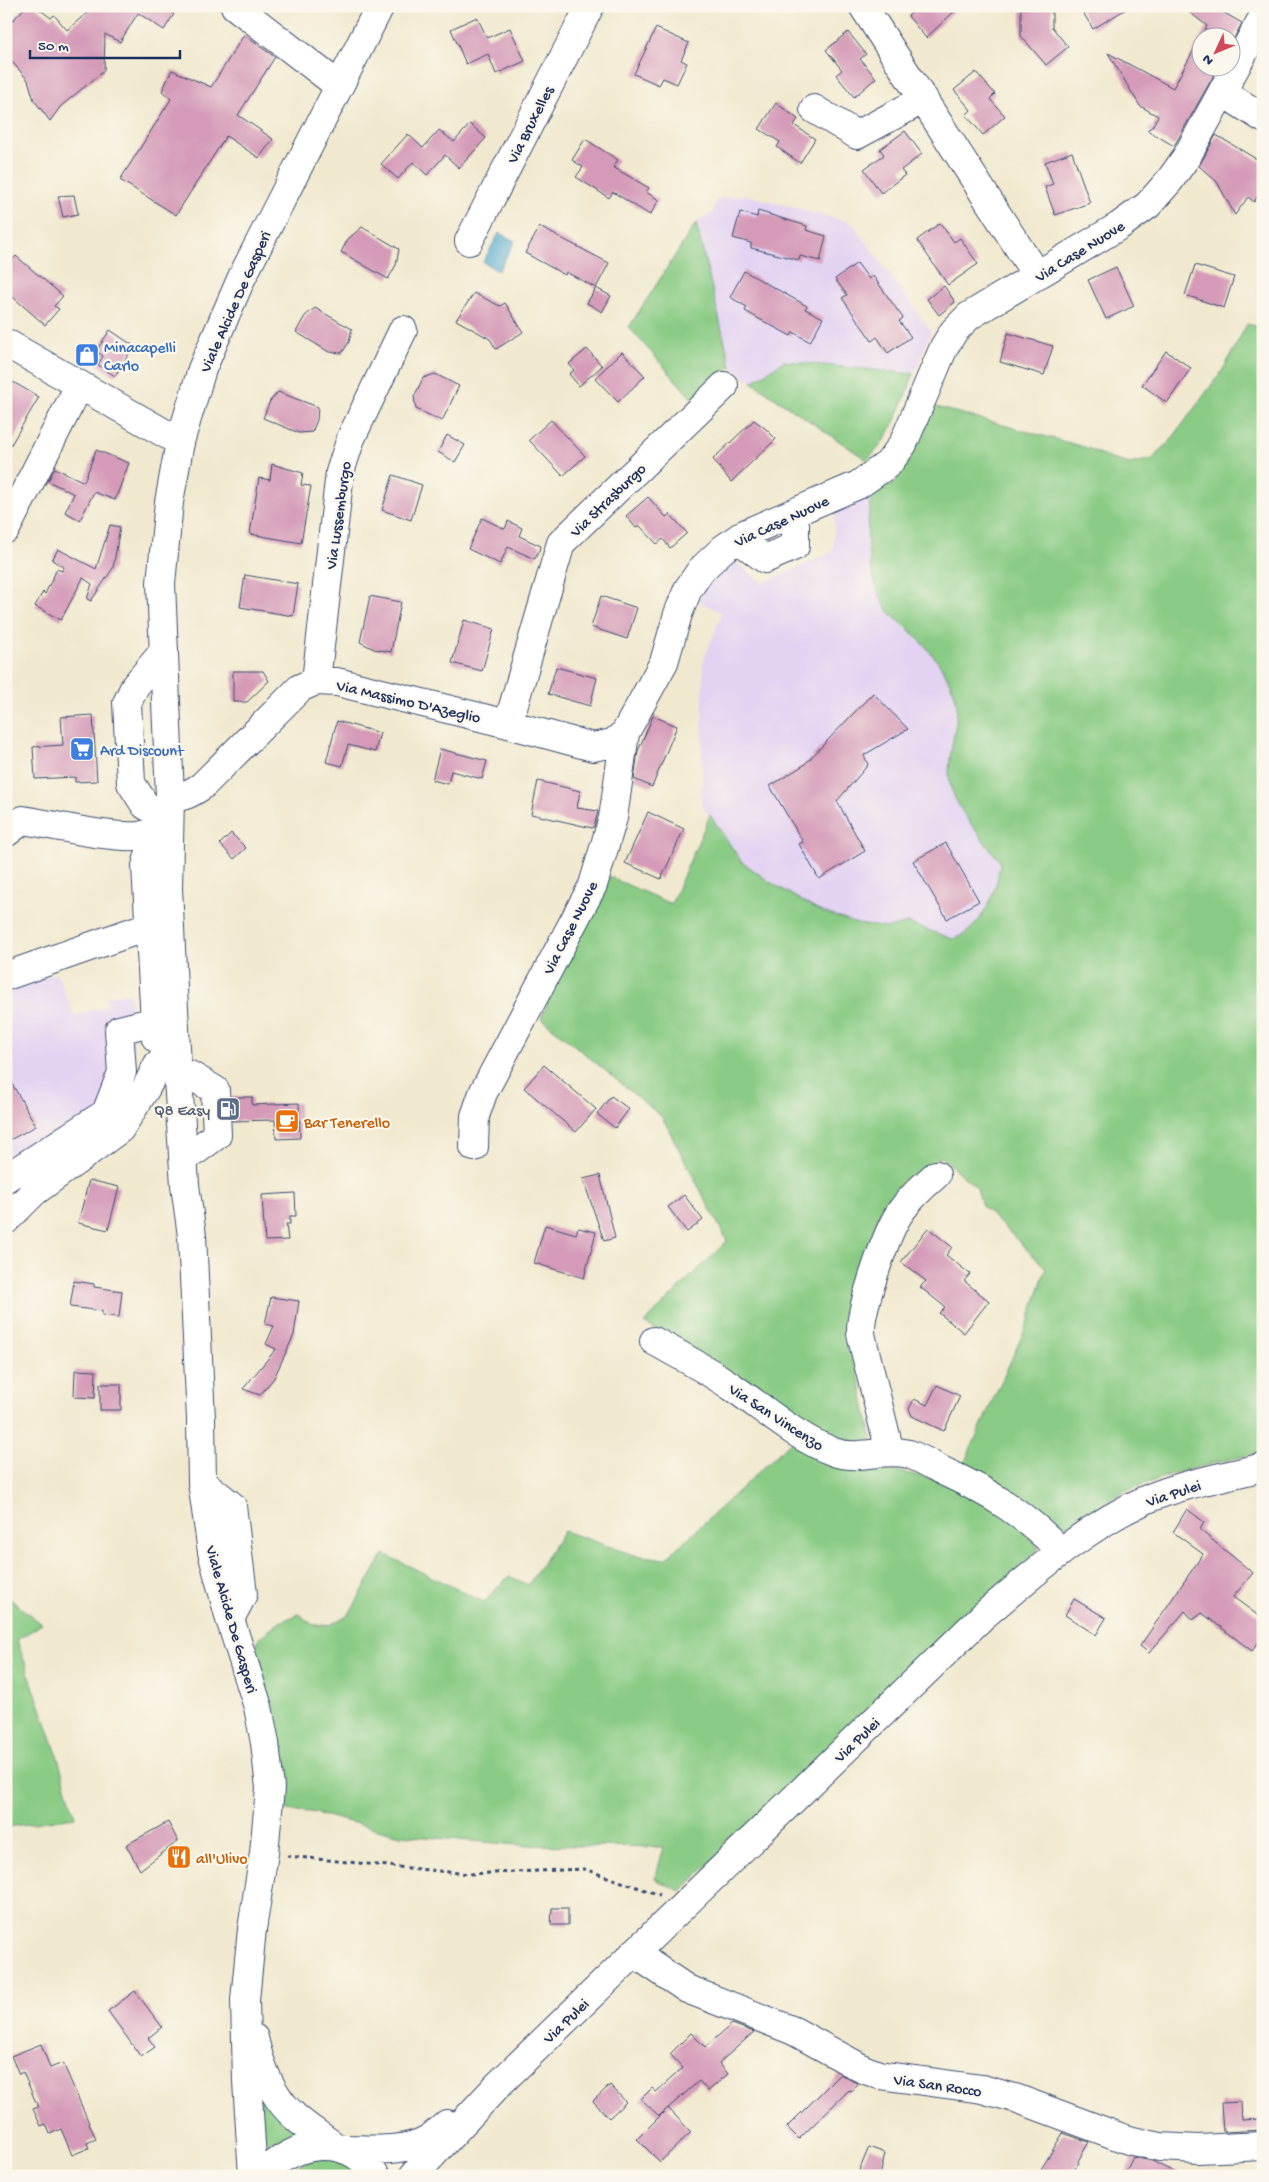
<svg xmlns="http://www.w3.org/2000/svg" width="1269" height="2182" font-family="'Gochi Hand',sans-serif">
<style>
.built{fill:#e3d3f2}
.green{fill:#89cb84;stroke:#527d71}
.water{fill:#4fa7cc;stroke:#356b95}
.building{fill:#d49ab7}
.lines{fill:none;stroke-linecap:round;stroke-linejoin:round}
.minor-casing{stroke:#3b4b6f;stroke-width:30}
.major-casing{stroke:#3b4b6f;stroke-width:30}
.path{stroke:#3b4b6f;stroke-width:3;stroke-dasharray:4 4;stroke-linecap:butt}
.minor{stroke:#fff;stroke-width:28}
.major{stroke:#fff;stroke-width:28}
.labels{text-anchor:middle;stroke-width:4.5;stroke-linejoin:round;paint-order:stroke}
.street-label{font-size:16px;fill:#1b2f5e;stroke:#fbf7ec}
.shop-label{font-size:16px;fill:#366cbe;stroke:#fbf7ec;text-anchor:start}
.service-label{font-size:16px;fill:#4e5e75;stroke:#fbf7ec;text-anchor:end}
.food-label{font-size:16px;fill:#c56008;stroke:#fbf7ec;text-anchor:start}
</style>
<rect width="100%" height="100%" fill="#fbf7ec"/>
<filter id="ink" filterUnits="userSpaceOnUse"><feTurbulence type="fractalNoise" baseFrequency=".02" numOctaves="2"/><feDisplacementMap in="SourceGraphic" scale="10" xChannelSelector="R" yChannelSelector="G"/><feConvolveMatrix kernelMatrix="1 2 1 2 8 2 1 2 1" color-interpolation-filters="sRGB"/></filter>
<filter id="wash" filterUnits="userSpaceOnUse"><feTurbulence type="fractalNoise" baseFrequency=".0096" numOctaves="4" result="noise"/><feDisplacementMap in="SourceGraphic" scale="20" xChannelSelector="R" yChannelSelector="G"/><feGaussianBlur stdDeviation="1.12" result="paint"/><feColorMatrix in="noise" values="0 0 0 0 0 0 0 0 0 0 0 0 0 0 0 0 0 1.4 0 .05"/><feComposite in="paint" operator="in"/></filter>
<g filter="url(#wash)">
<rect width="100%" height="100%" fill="#f1e9cf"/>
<path class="built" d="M746,195L852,223L931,331L914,374L784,361L752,382L731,367L696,223L713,213L716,199Z
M876,492L868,514L890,613L922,643L941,665L955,695V712L949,781L955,799L1000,862L999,879L982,916L967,933L953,939L908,923L889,928L857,924L817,910L770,882L741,861L702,805L703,662L722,613L698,601L704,587L720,568L731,559L763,583L833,552L835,511Z
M57,973L74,1016L107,1006V996L130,993L136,1084L6,1190V991Z"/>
<path class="green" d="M696,223L731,367L693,400L629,327Z
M1247,324L1263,328V1451L1172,1474L1122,1492L1059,1535L962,1468L1028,1323L1046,1268L982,1206L977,1188L941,1157L915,1176L878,1217L849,1331L872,1439L860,1448C814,1439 780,1406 743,1380C712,1359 676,1342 644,1323L727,1241L662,1117L541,1018L603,874L671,904L710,815L741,861L770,882L817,910L857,924L889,928L908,923L953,939C958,937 964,935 967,932C987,917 998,886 1000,862C984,840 955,809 950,783C945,759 963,715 954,692C944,666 926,645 905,626C901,622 894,618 890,613C869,587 860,524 875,494C877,490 883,487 887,484L891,486C911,464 922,434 933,406L1088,448L1108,458L1130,464L1152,459L1171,440L1224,368Z
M784,361L914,374C900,407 894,435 867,460L752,382Z
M794,1439L837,1461L939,1479L1012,1515L1039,1548L681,1891L655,1879L664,1847L519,1845L401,1835L311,1812L283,1810L279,1727L254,1655L259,1638L280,1622L299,1614L313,1625H330L349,1614L384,1554L484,1602L509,1576L528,1585L564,1531L634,1555L665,1559Z
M6,1596L42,1624L17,1640L56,1751L75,1817L6,1827Z
M259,2077L306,2135C289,2137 275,2144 262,2155Z
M314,2158L343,2160L364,2176H277Z"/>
<path class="water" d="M499,233L515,241L498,271L483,262Z"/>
<g id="blocks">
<path class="building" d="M26,6H35L51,18L54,15L67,30L95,6H162L174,14L164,30L138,13L120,42L105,34L104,71L61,106L50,121L34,100L28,80L6,55V28Z
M919,6H960L926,38L908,16Z
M1079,6H1131L1093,29Z
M1182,6H1212L1242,23L1232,42V38H1202V68H1218L1174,146L1147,130L1152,127L1158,116L1140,106L1108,53L1173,88L1207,26Z
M1052,7V27L1068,47L1046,65L1021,36V8Z
M477,17L487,38L510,28L525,61L496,74L488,54L466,64L451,29Z
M656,28L689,43L681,60L687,63L677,84L663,78L659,85L634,74Z
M848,32L866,54L860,59L876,78L854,97L836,75L842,70L826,50Z
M244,35L275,57L238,115L273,139L259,158L226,136L176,215L120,180L171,99L162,91L172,70L211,87Z
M976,72L995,94L990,99L1005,116L983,135L966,115L971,110L954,90Z
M776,103L798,119L794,125L815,139L800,163L777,147L780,142L759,129Z
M470,124L486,138L459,168L445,155L427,175L413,162L398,179L381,164L408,134L423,148L439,130L454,142Z
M905,131L922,154L901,170L905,175L881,193L864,169L884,155L880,149Z
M1216,135L1263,163V187L1254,202L1248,197L1235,215L1217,182L1199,166Z
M585,139L618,160L613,167L649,188L646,192L659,200L650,215L613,192L609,198L576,177L583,167L572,160Z
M1072,152L1090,203L1055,215L1045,187L1053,184L1045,162Z
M74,195L78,214L63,217L58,196Z
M758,211L807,226L806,230L826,236L820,261L800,256L799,260L751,248V243L733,238L740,212L757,217Z
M940,223L954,242L960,238L978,264L948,285L917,240Z
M362,227L399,249L396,265L388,279L341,252L348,239Z
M540,227L609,263L596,288L566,272L565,275L525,253Z
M16,256L63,296L54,306L59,309L45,325L6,291V267Z
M857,263L869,279L873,276L903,318L899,321L911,337L888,353L877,337L872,341L842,298L847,295L835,279Z
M1195,265L1234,277L1224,308L1185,295Z
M1116,267L1134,306L1106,319L1088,280Z
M744,271L807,306L805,309L823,318L810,342L793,332L791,336L763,321L745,311L747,307L730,297Z
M944,286L955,302L939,315L927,299Z
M596,288L611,296L602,312L587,303Z
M474,293L500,306L505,303L523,332L496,349L490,339L456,320Z
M315,308L352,329L349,342L342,353L329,352L296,332L305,316Z
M110,330L134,346L115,376L98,365L103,356L96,351Z
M1008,333L1053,346L1044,375L1000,362Z
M587,349L602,366L579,386L569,374L574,370L569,364Z
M1166,351L1191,368L1167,403L1142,385Z
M622,352L645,376L618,402L595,378Z
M435,374L459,386L442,421L416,409L414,397L423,378Z
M6,378L39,397L6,453Z
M278,392L318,407L317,420L312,432L299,433L263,418L270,401Z
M551,420L585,456L563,476L529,440Z
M754,420L765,428L776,439L731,482L713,459Z
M447,435L465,445L455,462L438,452Z
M96,450L129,463L115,500L94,492L80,520L65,512L74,494L48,481L55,468L84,482Z
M272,464L303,473L301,485L311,486L301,543L250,534L259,478L270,480Z
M393,475L422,485L411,520L382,510Z
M648,497L666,517L670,514L687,533L670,548L663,539L657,544L639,525L636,528L626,516Z
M482,518L505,529L508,521L522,528L519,536L541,546L535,559L508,547L500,564L468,549Z
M110,525L120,527L113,568L91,601L87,599L92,584L83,578L61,620L35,606L43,592L45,594L57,569L62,571L64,567L52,560L58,549L96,569Z
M245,575L298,584L293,616L240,607Z
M370,596L401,602L391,652L374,649L360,642Z
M601,596L637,608L627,639L591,627Z
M464,620L494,629L482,671L452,663Z
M556,667L597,678L590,706L548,694Z
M233,671H263L269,681L247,702H233Z
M873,693L908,729L864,755L868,765L837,801L865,851L819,879L799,844L803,842L770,786L804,765Z
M93,715L97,781L75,782V777L35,779L33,747L63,745L61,717Z
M653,716L677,726L652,787L634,779L638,751Z
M337,721L380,733L375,752L348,745L342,766L326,762Z
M440,749L487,761L482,779L451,771L448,784L432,780Z
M538,781L580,791L577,808L598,811L594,827L592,828L531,814Z
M648,812L684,829L661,879L625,863Z
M231,833L246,848L234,859L220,844Z
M946,843L979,901L947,919L913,861Z
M544,1065L596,1109L576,1132L524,1088Z
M6,1073L36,1126L6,1142Z
M611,1096L629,1109L615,1128L597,1114Z
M231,1097H252V1105L299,1103L300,1138L276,1139L275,1120L232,1121Z
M600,1175L615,1238L604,1241L583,1179Z
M89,1180L119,1187L108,1230L78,1223Z
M295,1193L296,1216H290V1224H286L288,1240L265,1241L262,1195Z
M684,1195L703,1220L687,1232L668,1207Z
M545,1225L576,1234L578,1228L596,1232L584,1278L534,1263Z
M928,1228L952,1247L946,1255L970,1274L964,1281L989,1301L964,1333L939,1313L945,1307L920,1287L926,1281L901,1262Z
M74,1281L94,1284V1287L122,1291L119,1317L102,1315V1311L70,1307Z
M271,1297L299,1301L294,1335L274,1378L260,1395L243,1389L276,1349L266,1344L274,1326L265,1324Z
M75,1370L96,1371L95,1398L74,1397Z
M100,1384H121V1410H100Z
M937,1385L960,1396L944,1431L912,1416L909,1409L914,1399L927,1405Z
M1187,1509L1204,1522L1200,1530L1253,1573L1233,1597L1263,1619V1636L1252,1651L1202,1613L1193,1620L1185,1611L1149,1653L1140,1646L1203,1554L1173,1532Z
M1074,1599L1106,1618L1096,1635L1065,1615Z
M168,1822L178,1841L140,1870L126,1845Z
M552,1908H568V1925H551Z
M135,1991L162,2027L148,2038L155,2047L141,2057L108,2011Z
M732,2024L754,2032L719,2063L728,2074L708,2091L699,2081L659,2116L641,2099L652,2088L656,2092L683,2068L670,2054L691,2033L705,2047Z
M41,2044L50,2068L63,2063L96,2139L87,2143L89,2148L72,2155L61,2129L50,2134L46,2124L41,2126L33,2109L38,2107L23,2072L19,2074L11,2056Z
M840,2074L858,2084L851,2091L849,2090L799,2139L787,2127Z
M610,2085L626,2102L609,2118L593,2101Z
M1241,2102L1242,2120L1263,2119V2130L1223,2132L1221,2103Z
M668,2108L691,2132L660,2162L637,2139Z
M1063,2133L1089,2142L1078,2161L1079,2163L1067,2176H1037Z
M869,2147L885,2153L880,2176H857Z
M1133,2157L1152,2161L1182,2176H1124Z"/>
</g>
</g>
<g filter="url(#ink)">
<use href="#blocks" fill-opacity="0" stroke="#3b4b6f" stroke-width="1"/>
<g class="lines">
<defs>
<path id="minor" d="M235,6L339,86
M863,6L1037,276
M1222,92L1263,118
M814,109L857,135L924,99
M469,241L590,6
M6,343L180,442
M6,529L79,386
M738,539L765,559L795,546V512
M316,681L340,472L351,438L403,330
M508,724L561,543L724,386
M170,797C183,798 191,793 202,786L300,688L316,681L337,682L508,724L593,747L613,743L625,733
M156,831L146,866L156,1038
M6,833L23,820C50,824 119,841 143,835C154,833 161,827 169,820L145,805L131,783L127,703L135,686L164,651
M6,976L149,926
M190,1075L215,1090L217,1135L194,1152
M474,1147L475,1116L483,1093L593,885L613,818L625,733L664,662L678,614L688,589L701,570L723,549L744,534L858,485L888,464L903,444L944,347L954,331L969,316L1119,226L1148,205L1170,180L1187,156L1263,17
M6,1178L106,1113L122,1072L119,1030L155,1021
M6,1220L34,1192L120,1129L146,1088L158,1064L176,1049
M654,1341C681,1356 710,1371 735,1389C767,1411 797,1438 834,1452C858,1461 884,1447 909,1454C920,1458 932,1465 943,1471C991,1493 1023,1513 1061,1551
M890,1452L864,1347C863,1342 861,1336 861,1331C860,1309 887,1230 901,1211C911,1197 923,1186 936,1175
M202,1482L232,1506L243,1594L230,1619
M634,1953L687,1989L794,2031L863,2069L879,2075L982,2089L1018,2099L1128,2140L1160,2147L1198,2149L1263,2146"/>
<path id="major" d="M254,2038C260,2065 271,2093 290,2112C302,2125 320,2135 334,2146
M345,2149C372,2149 404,2153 428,2139C435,2135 441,2129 447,2124
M253,2176L247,2081L245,2000L252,1929L264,1853L270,1788L265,1743L258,1707L230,1619L212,1552L202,1482L201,1419L192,1236L185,1185L176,1049L168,888L170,797L161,583L169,502L180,442L202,369L242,277L380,6
M262,2176C293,2140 349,2132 376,2176
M413,2176L498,2085L983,1616C1034,1573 1084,1528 1145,1500C1181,1484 1224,1477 1263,1467"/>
</defs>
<use href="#minor" class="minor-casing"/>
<use href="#major" class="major-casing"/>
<path class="path" d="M287,1856L469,1874L584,1869L660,1895"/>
<use href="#minor" class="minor"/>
<use href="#major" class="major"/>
</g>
</g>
<defs>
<symbol id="shop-square" viewBox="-11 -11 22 22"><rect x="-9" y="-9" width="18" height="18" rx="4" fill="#3f7fe0" stroke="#fbf7ec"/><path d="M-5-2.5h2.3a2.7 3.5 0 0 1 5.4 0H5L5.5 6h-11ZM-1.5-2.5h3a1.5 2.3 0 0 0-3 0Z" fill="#fff"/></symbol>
<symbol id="supermarket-square" viewBox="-11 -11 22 22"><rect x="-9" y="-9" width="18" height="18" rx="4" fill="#3f7fe0" stroke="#fbf7ec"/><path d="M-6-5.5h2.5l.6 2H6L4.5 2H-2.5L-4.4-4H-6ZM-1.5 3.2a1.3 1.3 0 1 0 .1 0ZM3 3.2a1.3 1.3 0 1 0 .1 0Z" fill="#fff"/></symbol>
<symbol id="fuel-square" viewBox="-11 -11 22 22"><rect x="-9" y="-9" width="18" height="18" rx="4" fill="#5c6f8a" stroke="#fbf7ec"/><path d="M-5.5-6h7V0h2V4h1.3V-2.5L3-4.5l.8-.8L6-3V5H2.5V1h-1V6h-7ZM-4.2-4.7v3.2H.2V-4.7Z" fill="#fff"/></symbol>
<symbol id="cafe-square" viewBox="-11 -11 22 22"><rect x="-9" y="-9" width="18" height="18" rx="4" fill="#e8710a" stroke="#fbf7ec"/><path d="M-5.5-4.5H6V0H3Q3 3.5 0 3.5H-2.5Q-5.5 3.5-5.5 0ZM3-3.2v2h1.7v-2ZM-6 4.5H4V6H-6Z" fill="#fff"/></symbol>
<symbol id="restaurant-square" viewBox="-11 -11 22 22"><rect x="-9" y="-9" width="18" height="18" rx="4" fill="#e8710a" stroke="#fbf7ec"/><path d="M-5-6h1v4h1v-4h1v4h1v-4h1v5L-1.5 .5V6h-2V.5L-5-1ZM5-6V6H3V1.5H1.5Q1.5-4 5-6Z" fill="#fff"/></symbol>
</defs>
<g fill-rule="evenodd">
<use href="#shop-square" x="73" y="341" width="28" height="28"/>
<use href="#supermarket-square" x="68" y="735" width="28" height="28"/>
<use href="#fuel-square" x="214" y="1095" width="28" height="28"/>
<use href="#cafe-square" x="273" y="1107" width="28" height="28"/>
<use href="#restaurant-square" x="165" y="1843" width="28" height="28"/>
</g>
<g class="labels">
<g class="street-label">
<text transform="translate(529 124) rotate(-63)" y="6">Via Bruxelles</text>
<text transform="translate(1079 250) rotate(-32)" y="6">Via Case Nuove</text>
<text transform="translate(234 301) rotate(-66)" y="6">Viale Alcide De Gasperi</text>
<text transform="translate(607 499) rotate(-44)" y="6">Via Strasburgo</text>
<text transform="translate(337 515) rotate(-82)" y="6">Via Lussemburgo</text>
<text transform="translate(781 520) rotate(-25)" y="6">Via Case Nuove</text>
<text transform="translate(409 700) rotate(13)" y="6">Via Massimo D'Azeglio</text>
<text transform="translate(569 927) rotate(-63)" y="6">Via Case Nuove</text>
<text transform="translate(777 1416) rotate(33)" y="6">Via San Vincenzo</text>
<text transform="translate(1173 1492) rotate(-18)" y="6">Via Pulei</text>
<text transform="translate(233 1619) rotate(74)" y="6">Viale Alcide De Gasperi</text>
<text transform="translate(856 1739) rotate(-44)" y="6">Via Pulei</text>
<text transform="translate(565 2020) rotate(-44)" y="6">Via Pulei</text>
<text transform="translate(938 2084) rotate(8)" y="6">Via San Rocco</text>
</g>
<g class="shop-label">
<text x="104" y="352">Minacapelli<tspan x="104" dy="18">Carlo</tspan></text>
<text x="100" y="755">Ard Discount</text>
</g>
<g class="service-label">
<text x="210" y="1115">Q8 Easy</text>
</g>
<g class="food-label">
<text x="304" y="1127">Bar Tenerello</text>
<text x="196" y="1863">all'Ulivo</text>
</g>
</g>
<rect width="1269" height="2182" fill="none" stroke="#fbf7ec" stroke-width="25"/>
<g transform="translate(1216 52) rotate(226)"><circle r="24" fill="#fbf7ec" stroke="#a1a7b3"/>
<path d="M0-4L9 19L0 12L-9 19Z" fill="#d1495b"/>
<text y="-8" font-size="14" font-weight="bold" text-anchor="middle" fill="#1b2f5e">N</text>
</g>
<path d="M30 50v8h150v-8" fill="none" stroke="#1b2f5e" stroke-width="2.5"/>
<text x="38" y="50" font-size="15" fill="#1b2f5e" stroke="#fbf7ec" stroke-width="4" paint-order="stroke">50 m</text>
</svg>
